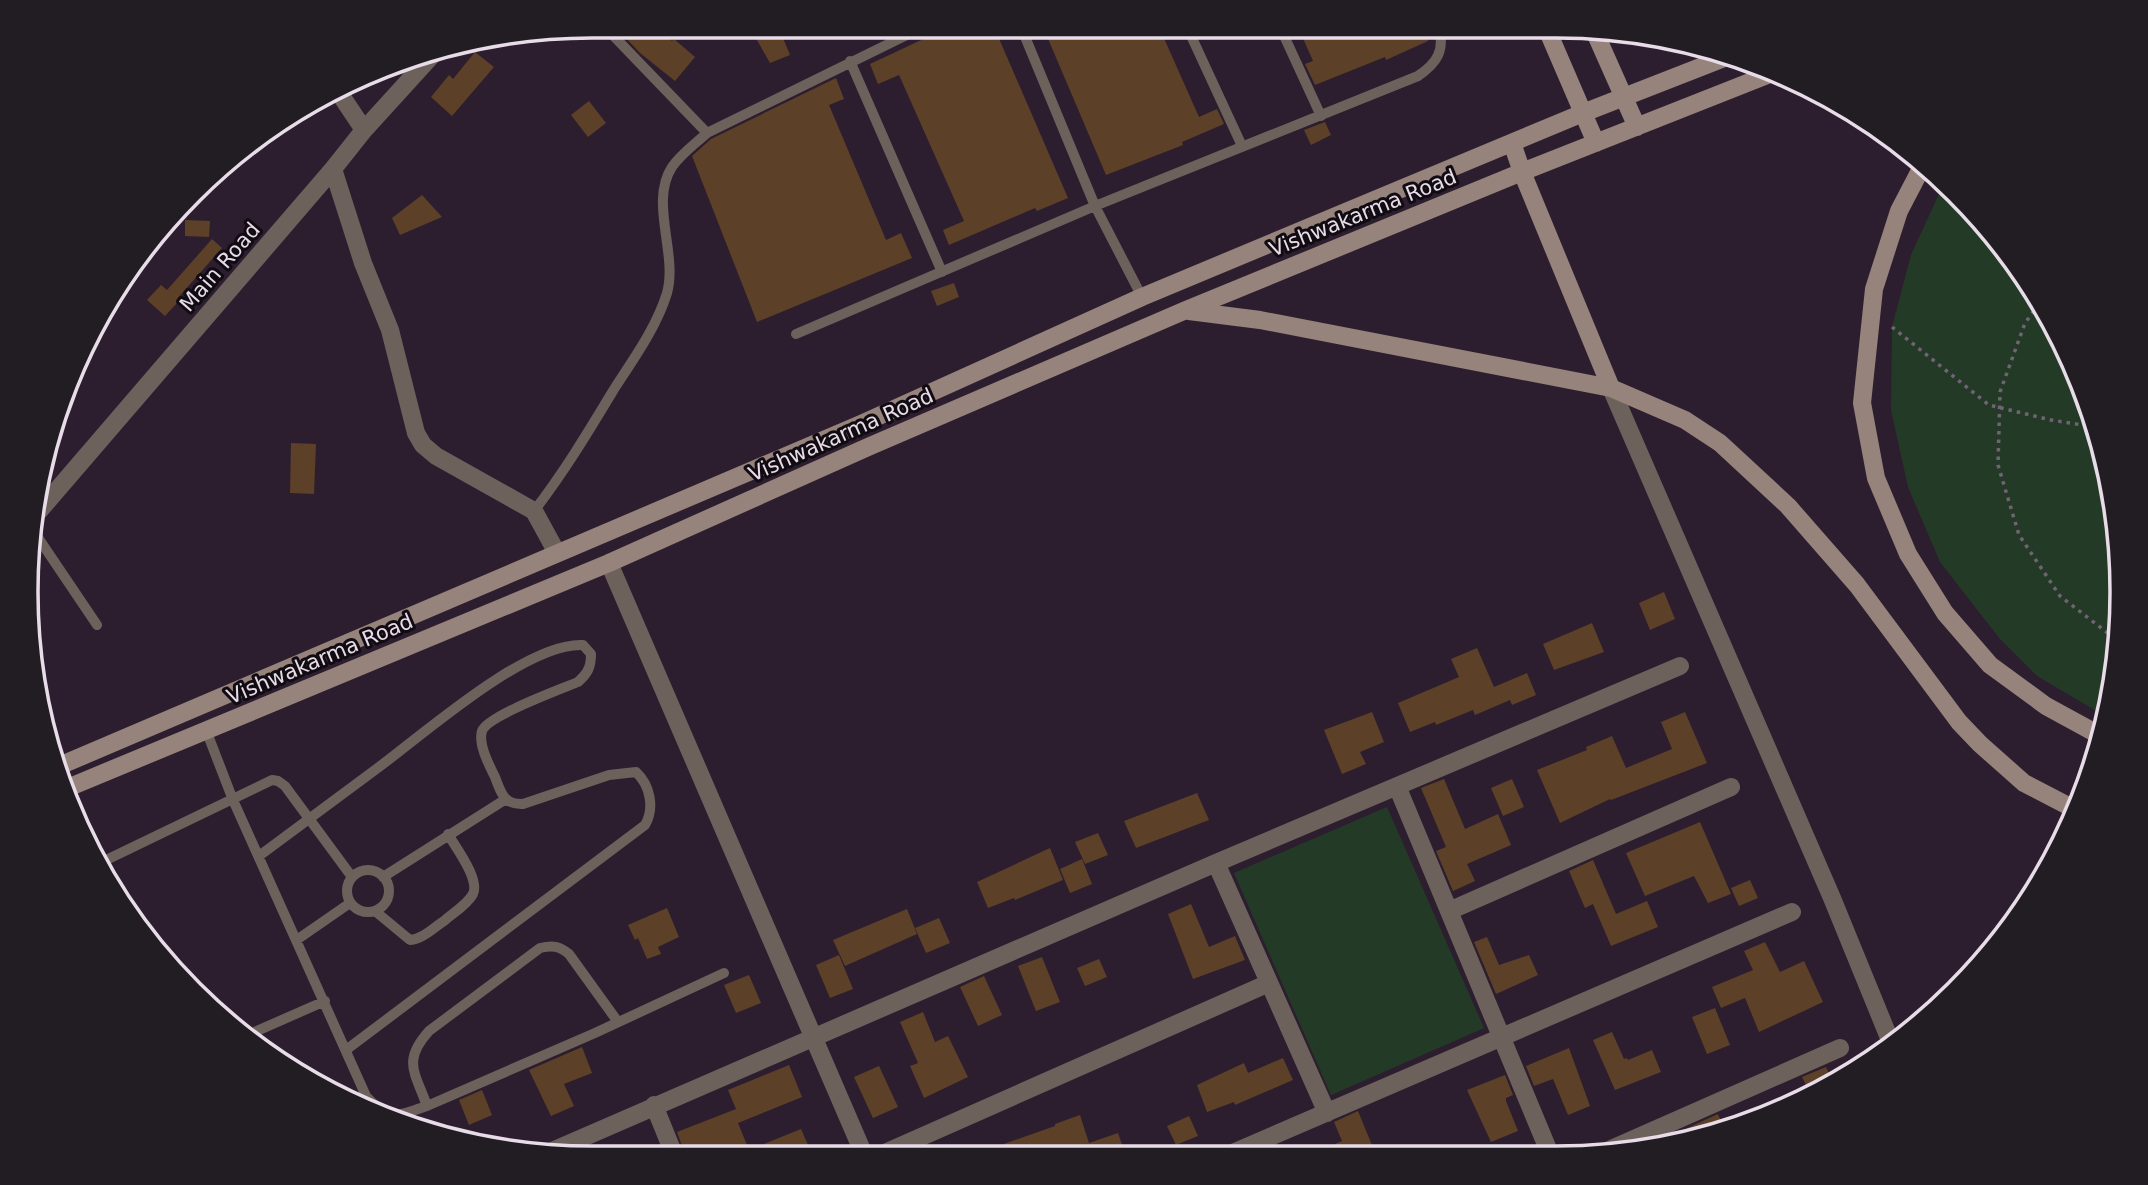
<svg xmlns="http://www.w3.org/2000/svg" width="2148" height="1185" font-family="'DejaVu Sans',sans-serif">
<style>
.green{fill:#233b26}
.building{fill:#5c4027}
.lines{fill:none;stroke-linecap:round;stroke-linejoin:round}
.path{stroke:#716373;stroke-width:3.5;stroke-dasharray:3.5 5;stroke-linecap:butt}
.lane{stroke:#6d615c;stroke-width:10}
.street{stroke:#6d615c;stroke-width:18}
.secondary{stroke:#96837b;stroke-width:18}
.labels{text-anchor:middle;stroke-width:6;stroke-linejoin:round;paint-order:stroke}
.street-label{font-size:21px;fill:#e7dce8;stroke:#110b12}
.rim{fill:none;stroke:#e7dce8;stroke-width:3.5}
</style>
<rect width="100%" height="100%" fill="#2d1e2f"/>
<path class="green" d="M1944,183L2005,248L2064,342L2103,446L2121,556L2117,667L2105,716L2037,676L2000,639L1940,562L1908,487L1891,410L1892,327L1911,255Z
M1387,807L1484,1028L1331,1095L1234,873Z"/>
<path class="building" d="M632,26H657L672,41L674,39L695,57L675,81L640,53L624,36Z
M749,26H778L790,55L770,63Z
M949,27H994L1068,198L1037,211L1035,208L949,245L943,230L964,221L899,75L878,84L870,64Z
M1043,27H1159L1199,117L1217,109L1224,124L1182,142L1183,145L1106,175Z
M1298,27H1422L1428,41L1386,60L1385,57L1315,85L1305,64L1313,61Z
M475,52L494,67L452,116L431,97L449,75L453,79Z
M836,78L844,99L829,105L886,240L901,233L912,258L757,322L692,156L711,139Z
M589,101L606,123L588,137L571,115Z
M1325,122L1331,135L1311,145L1304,130Z
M422,195L442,217L400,235L392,218Z
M185,220L210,221L209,237L185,236Z
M212,239L222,248L177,299L179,301L165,316L147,300L161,285L167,290Z
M954,283L959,297L937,306L931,291Z
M291,443L316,444L314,494L290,493Z
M1664,592L1675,619L1650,630L1639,603Z
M1592,623L1604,652L1554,670L1543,644Z
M1477,648L1494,687L1527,673L1536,695L1512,705L1510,700L1475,715L1473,710L1436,725L1435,722L1410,732L1398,703L1459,677L1451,659Z
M1372,712L1384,742L1360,752L1366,764L1342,774L1324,730Z
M1685,712L1707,763L1611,800L1610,799L1560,823L1537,770L1587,750L1586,747L1612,736L1626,768L1672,749L1661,722Z
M1444,779L1465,829L1498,814L1511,845L1467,864L1475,881L1453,891L1436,851L1446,847L1421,788Z
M1512,779L1524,807L1503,816L1491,788Z
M1197,793L1209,820L1136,848L1124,821Z
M1700,822L1731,894L1708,903L1694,876L1645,896L1626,853Z
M1098,833L1108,855L1085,864L1075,842Z
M1050,848L1063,880L1015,900L1014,898L988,908L977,882Z
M1082,859L1092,884L1070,893L1060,869Z
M1593,860L1616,914L1647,901L1658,927L1611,946L1593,904L1585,908L1569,871Z
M1750,880L1758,898L1739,906L1731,888Z
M1191,904L1209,947L1235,936L1245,960L1193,979L1168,914Z
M667,908L679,937L658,947L661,954L647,959L638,938L635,940L628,925Z
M907,909L917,934L845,966L833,940Z
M939,918L950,943L926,953L915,928Z
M1487,937L1499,965L1529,955L1538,975L1496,994L1474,942Z
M1765,942L1780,972L1804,961L1823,1002L1759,1032L1745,998L1721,1008L1712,987L1753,970L1744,951Z
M839,955L853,989L830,998L816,965Z
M1042,957L1060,1002L1036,1011L1018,966Z
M1099,959L1107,977L1085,986L1077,968Z
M749,975L761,1003L736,1013L724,985Z
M984,976L1002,1015L978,1026L960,987Z
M1715,1008L1730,1045L1707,1054L1692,1017Z
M923,1012L935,1042L948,1036L968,1077L924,1098L910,1066L918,1063L900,1022Z
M1612,1032L1624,1059L1627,1058L1628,1060L1652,1050L1661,1072L1615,1090L1593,1040Z
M582,1047L592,1073L564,1084L574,1106L551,1116L529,1070Z
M1569,1048L1590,1106L1568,1115L1553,1079L1534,1086L1526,1066Z
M1283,1058L1293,1080L1235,1105L1234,1102L1207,1112L1197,1085L1244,1063L1248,1073Z
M789,1065L802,1097L738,1123L749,1150L801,1129L812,1154L804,1157H686L677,1132L736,1109L728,1090Z
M879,1066L898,1107L873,1118L854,1077Z
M1826,1067L1833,1082L1810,1093L1802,1077Z
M1505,1075L1513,1095L1506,1098V1101L1518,1131L1491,1142L1467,1090Z
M482,1090L492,1115L469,1125L459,1100Z
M1358,1111L1376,1155H1310L1342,1141L1334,1122Z
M1718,1114L1725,1131L1685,1141L1681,1131Z
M1080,1115L1089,1143L1118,1133L1126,1156H975V1154L1055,1126V1124Z
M1189,1116L1198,1136L1176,1145L1167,1126Z"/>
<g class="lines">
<path class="path" d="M2039,304L2025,323L2000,392L1998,465L2019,535L2060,596L2118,641
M1892,327L1989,405L2051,420L2095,427"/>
<path class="lane" d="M604,26L707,133L923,27
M1021,27L1095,206L1142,297
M1187,27L1242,146
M1280,27L1321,116
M850,61L942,272
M796,334L1095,206L1418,76C1437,63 1445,51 1439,27
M534,511C565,471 590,429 616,386C635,357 657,326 667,293C678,254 649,202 672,167C681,154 695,144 707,133
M37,536L97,625
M206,730L233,800L366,1096C388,1121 398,1116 427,1106L595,1033L724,973
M259,856C299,826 339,797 379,767C425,733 527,642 583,645L591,654C591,667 588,673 578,682C561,689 487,716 482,731C478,744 489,765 495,777C501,793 504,805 523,804L609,775L636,772C650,785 655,808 645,825L346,1050
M102,862L272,780L278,781L285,786L352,877
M347 891a21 21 0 1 1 42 0a21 21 0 1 1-42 0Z
M383,877L506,799
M375,911L410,940C423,939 433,928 444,921C453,913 467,905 473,894C480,879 456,848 448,834
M298,939L350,903
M250,1034L325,1001
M427,1106C415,1072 402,1061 429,1031L540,948C553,945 559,946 569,954L618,1022"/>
<path class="street" d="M340,94L364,130
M333,169L363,263L390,330L416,433L423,445L436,456L534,511L557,553
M1611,388L1832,898L1892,1045
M39,511L333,169L364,130L435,52
M609,563L865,1157
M1397,786L1550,1154
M1216,863L1327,1113
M1449,911L1731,787
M654,1105L675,1157
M1600,1154L1840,1048
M543,1155L1216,863L1680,666
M1228,1155L1792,912
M878,1156L1269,983"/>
<path class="secondary" d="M1546,27L1596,143
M1593,28L1637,127
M1512,143L1522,172L1611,388
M1924,163L1899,211L1874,289L1862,403L1876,478L1908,554L1945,613L1990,665L2046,706L2101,736
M1189,311L1260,320L1611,388L1685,420L1720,443L1788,506L1857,585L1959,722L1980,744L2024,783L2076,810
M59,766L861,424L1142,297L1583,113L1729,56
M65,789L609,563L868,447L1186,310L1522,172L1770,74"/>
</g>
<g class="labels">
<g class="street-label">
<text transform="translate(1363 213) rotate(-22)" y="7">Vishwakarma Road</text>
<text transform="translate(220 267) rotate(-49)" y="7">Main Road</text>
<text transform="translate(841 435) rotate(-24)" y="7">Vishwakarma Road</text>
<text transform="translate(320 659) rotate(-23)" y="7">Vishwakarma Road</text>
</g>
</g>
<path d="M0 0H2148V1185H0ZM592 38H1556A554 554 0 0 1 2110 592V592A554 554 0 0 1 1556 1146H592A554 554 0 0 1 38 592V592A554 554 0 0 1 592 38Z" fill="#221c23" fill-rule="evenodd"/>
<path class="rim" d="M592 38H1556A554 554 0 0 1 2110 592V592A554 554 0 0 1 1556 1146H592A554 554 0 0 1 38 592V592A554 554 0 0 1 592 38Z"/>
</svg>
